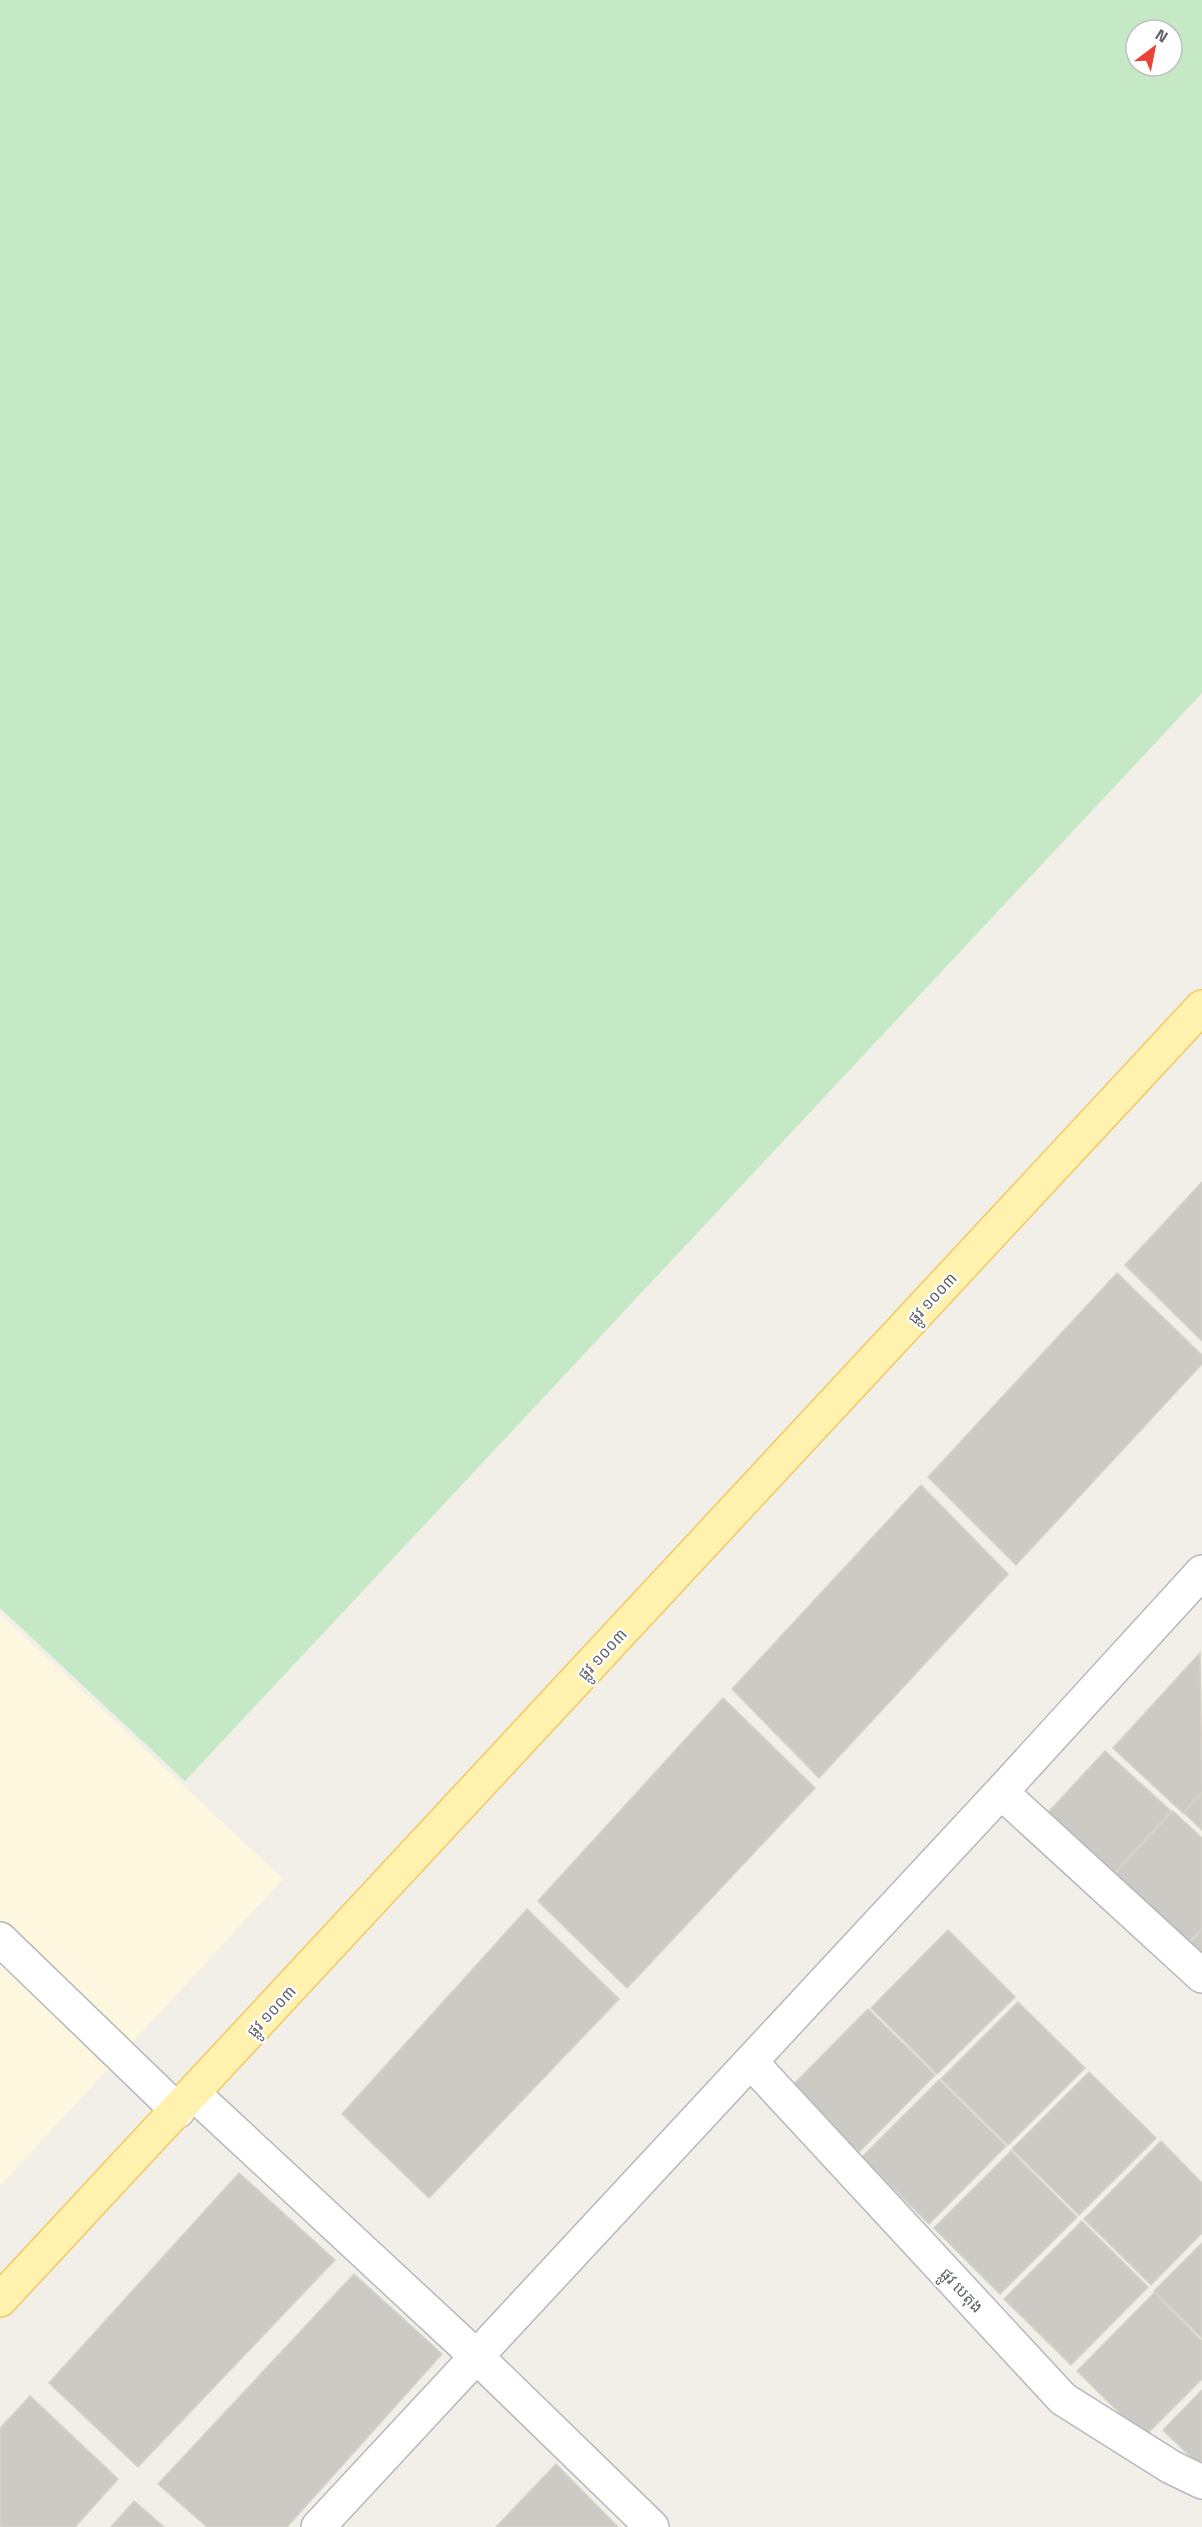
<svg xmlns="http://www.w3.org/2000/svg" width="1202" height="2527" font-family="'Titillium Web','Noto Sans Khmer',sans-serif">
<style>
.commercial{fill:#fef7e0}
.green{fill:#c5e8c5;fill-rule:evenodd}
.building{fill:#cccac5;stroke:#d6d1c6;stroke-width:1.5}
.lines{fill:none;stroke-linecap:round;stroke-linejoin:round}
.minor-casing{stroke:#b5b8bc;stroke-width:36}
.major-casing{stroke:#f2c960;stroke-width:36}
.minor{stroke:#fff;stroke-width:33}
.major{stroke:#fff2af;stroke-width:33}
.labels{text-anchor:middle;stroke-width:4.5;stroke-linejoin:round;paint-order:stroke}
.street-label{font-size:16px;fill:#5f6368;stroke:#fff}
</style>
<rect width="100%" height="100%" fill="#f1efe8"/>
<path class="commercial" d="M0,1614L283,1879L0,2186Z"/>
<path class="green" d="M0,0H1202V693L185,1781L0,1608ZM1136,30H1172V66H1136Z"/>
<path class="building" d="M1202,1182V1341L1125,1265Z
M1117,1273L1202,1355V1364L1016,1565L928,1477Z
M921,1485L1008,1574L819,1778L732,1689Z
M1200,1653L1202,1792L1183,1813L1113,1748Z
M723,1698L815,1788L627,1988L538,1901Z
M1105,1751L1171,1811L1106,1882L1041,1820Z
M1202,1794V1830L1184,1813Z
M1173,1811L1202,1838V1928L1181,1950L1107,1883Z
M527,1909L619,1999L429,2198L342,2114Z
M948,1930L1015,1997L937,2074L871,2008Z
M1202,1930V1970L1182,1952Z
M1018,2002L1085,2068L1008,2145L941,2079Z
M868,2009L935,2075L858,2153L791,2087Z
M1089,2072L1156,2138L1079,2215L1012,2149Z
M939,2080L1006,2146L929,2224L862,2157Z
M1161,2141L1202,2183V2233L1151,2285L1084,2219Z
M1011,2151L1077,2217L1000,2294L934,2228Z
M239,2173L335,2260L138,2467L49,2383Z
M1082,2221L1148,2287L1071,2365L1004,2299Z
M1202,2243V2338L1154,2291Z
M354,2274L442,2354L287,2527H207L158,2484Z
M1154,2293L1202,2341V2379L1144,2437L1077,2371Z
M1202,2390V2468L1163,2430Z
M30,2396L118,2479L75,2527H0V2428Z
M556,2464L618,2527H496Z
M134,2501L164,2527H111Z"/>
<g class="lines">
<defs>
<path id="minor" d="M1001,1792L1202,1976
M0,1939L178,2111
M751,2062L1063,2399L1171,2467L1202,2482
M194,2094L477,2357L652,2527
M318,2527L1001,1792L1202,1572"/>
<path id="major" d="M0,2300L1202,1007"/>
</defs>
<use href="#minor" class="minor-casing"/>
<use href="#major" class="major-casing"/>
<use href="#minor" class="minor"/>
<use href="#major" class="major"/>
</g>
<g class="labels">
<g class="street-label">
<text transform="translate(932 1298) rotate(-47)" y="6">ផ្លូវ ១០០៣</text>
<text transform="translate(602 1654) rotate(-47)" y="6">ផ្លូវ ១០០៣</text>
<text transform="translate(271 2011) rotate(-47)" y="6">ផ្លូវ ១០០៣</text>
<text transform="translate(962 2290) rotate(47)" y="6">ផ្លូវ បេតុង</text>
</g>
</g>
<g transform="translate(1154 48) rotate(32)"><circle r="28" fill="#ffffff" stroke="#bfc1c3" stroke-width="1.5"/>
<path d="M0-4.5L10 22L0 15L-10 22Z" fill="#ea4335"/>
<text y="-9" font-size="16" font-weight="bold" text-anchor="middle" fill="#5f6368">N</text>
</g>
</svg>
